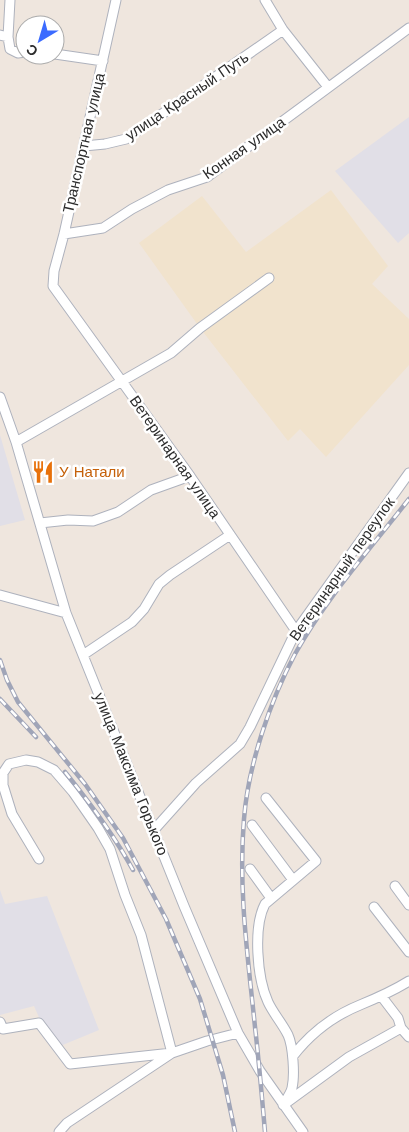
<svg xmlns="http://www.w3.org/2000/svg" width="409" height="1132" font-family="'Work Sans',sans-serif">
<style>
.industrial{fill:#e1dfe7}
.education{fill:#f1e3cd}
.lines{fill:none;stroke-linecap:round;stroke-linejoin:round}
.minor-casing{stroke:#aeb2bd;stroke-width:11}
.minor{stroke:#fff;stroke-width:9}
.rail-casing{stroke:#a0a5b8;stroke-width:4.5}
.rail{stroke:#fff;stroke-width:2.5;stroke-dasharray:8;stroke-linecap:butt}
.labels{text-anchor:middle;stroke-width:5;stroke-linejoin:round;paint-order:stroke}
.street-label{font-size:15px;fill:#2c2c2c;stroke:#fff}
.food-label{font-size:15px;fill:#c56008;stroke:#fff;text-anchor:start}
</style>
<rect width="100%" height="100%" fill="#efe6de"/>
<path class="industrial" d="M409,117V233L398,243L335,171Z
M0,435L25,520L0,526Z
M0,890L5,904L47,896L99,1030L53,1049L34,1006L0,1015Z"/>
<path class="education" d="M331,190L388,266L372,284L409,319V365L326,457L300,429L288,441L200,328L139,243L202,196L246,252Z"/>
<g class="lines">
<defs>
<path id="minor" d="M116,0L64,234L54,271L53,286L190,476L296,631
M265,0L283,30L328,87
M0,35L8,37L10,49L18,53L25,52
M8,37L10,0
M55,54L103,61
M84,146L105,144L126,139L283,30
M64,234L103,228L132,209L168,190L207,177L409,28
M0,397L16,442L66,613L184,906L238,1033L260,1071L303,1132
M16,442L171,353L200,328L269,278
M40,523L68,520L93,521L118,512L151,490L190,476
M0,595L66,613
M83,655L132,622L144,609L159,584L170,575L230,535
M266,798L316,861L265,904C253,927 257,978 268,1002C273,1013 282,1023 288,1035C293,1046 295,1075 292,1088C291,1093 286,1100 283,1105
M252,825L293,880
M153,831L196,783L240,744L250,727L296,631L409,473
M250,869L271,898
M395,886L409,905
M374,907L409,952
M382,997L398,1018L401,1028L409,1037
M0,1022L3,1029L39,1023L70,1064L172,1053L141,935L125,895L110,849L98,828L73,792L54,770L38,762L26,760L9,764L3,773V785L12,814L39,859
M293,1056C310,1034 333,1016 360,1005C377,998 393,991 409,981
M286,1103L349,1057L401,1028
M59,1132L67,1123L172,1053L207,1041L238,1033"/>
</defs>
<use href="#minor" class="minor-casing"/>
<use href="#minor" class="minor"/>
<defs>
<path id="rail" d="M0,660L7,680L18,702L85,784L123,838L166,919L200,999L223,1075L235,1132
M0,699L36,737
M65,772C90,803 114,835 133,870
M265,1132C262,1097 259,1062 255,1027C248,958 238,889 244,819C248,766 270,701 295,654C326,598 370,549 409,499"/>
</defs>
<use href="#rail" class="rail-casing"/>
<use href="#rail" class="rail"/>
</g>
<defs>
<symbol id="restaurant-bare" viewBox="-9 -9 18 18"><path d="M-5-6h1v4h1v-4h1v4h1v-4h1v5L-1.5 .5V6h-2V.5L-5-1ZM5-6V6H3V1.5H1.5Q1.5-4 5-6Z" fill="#e8710a" stroke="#fff" stroke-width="2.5" paint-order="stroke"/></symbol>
</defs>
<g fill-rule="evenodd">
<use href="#restaurant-bare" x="27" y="456" width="32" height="32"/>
</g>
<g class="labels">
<g class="street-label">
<text transform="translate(187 96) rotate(-34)" y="5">улица Красный Путь</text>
<text transform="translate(84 143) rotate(-77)" y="5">Транспортная улица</text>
<text transform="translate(244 148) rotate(-35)" y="5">Конная улица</text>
<text transform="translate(175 457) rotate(55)" y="5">Ветеринарная улица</text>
<text transform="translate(342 569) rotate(-55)" y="5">Ветеринарный переулок</text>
<text transform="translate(131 774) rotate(68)" y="5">улица Максима Горького</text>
</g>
<g class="food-label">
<text x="59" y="477">У Натали</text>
</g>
</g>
<g transform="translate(40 40) rotate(218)"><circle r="24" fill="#ffffff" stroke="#ababab"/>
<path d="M0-4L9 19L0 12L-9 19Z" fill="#3b6bff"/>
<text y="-8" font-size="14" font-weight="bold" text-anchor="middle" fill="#2c2c2c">С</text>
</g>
</svg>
